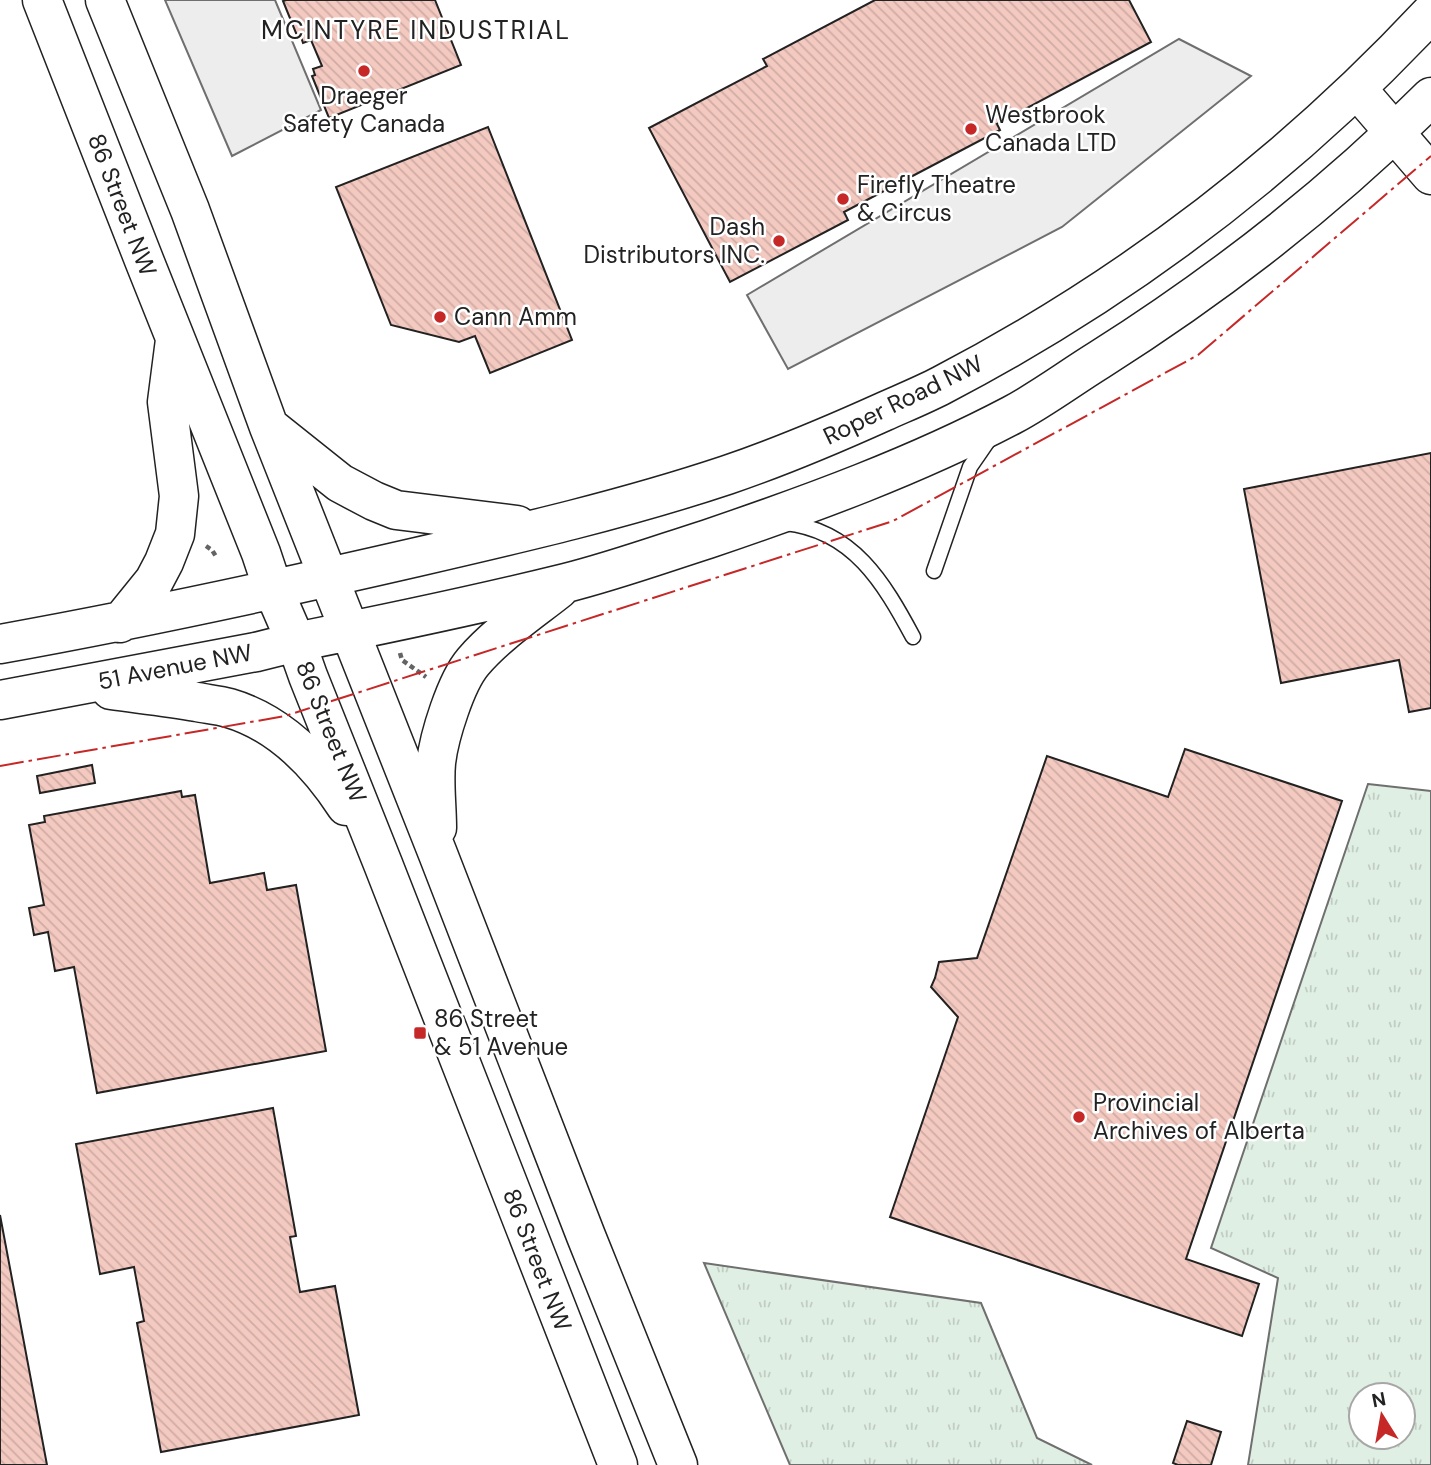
<svg xmlns="http://www.w3.org/2000/svg" width="1431" height="1465" font-family="'DM Sans',sans-serif">
<style>
.grass{fill:url(#grass-tufts);stroke:#6f6f6f;stroke-width:2;fill-rule:evenodd}
.parking{fill:#ededed;stroke:#6f6f6f;stroke-width:2}
.building{fill:url(#building-back-hatch);stroke:#222;stroke-width:2}
.lines{fill:none;stroke-linecap:round;stroke-linejoin:round}
.lane-casing{stroke:#222;stroke-width:17}
.secondary-casing{stroke:#222;stroke-width:41}
.path{stroke:#646464;stroke-width:4.5;stroke-dasharray:5 3.5;stroke-linecap:butt}
.lane{stroke:#fff;stroke-width:14}
.secondary{stroke:#fff;stroke-width:38}
.power{stroke:#c62828;stroke-width:2;stroke-dasharray:24 5 3.5 5;stroke-linecap:butt}
.poi-dot{fill:#c62828;stroke:#fff;stroke-width:2.5}
.labels{text-anchor:middle;stroke-width:5;stroke-linejoin:round;paint-order:stroke}
.poi-label{font-size:24px;fill:#222;stroke:#fff;text-anchor:start}
.street-label{font-size:24px;fill:#222;stroke:#fff}
.neighbourhood-label{font-size:26px;letter-spacing:2px;fill:#222;stroke:#fff}
</style>
<defs>
<pattern id="grass-tufts" width="24" height="20" patternUnits="userSpaceOnUse" patternTransform="scale(1.75)"><rect width="24" height="20" fill="#e0efe3"/><path d="M3 7l-1-3M5 7V3M7 7l1-3M15 17l-1-3M17 17v-4M19 17l1-3" fill="none" stroke="#c0cdc2"/></pattern>
<pattern id="building-back-hatch" width="6" height="6" patternUnits="userSpaceOnUse" patternTransform="scale(1.75)"><rect width="6" height="6" fill="#f3c9c0"/><path d="M-1 5l2 2M0 0l6 6M5-1l2 2" fill="none" stroke="#d0aca5"/></pattern>
</defs>
<rect width="100%" height="100%" fill="#fff"/>
<path class="grass" d="M1368,784L1431,791V1465H1248L1278,1278L1211,1248ZM1403,1395V1437H1361V1395Z
M704,1263L981,1303L1037,1438L1092,1465H790Z"/>
<path class="parking" d="M165,0H275L321,110L232,156Z
M1179,39L1251,76L1062,227L788,369L747,295Z"/>
<path class="building" d="M286,0H435L461,65L329,118L312,76L315,75L313,69L322,66L311,40L303,43L301,37L298,38L283,1Z
M875,0H1129L1151,42L997,124L1000,130L844,212L848,220L730,282L649,128L767,66L763,59Z
M488,127L572,340L490,373L475,336L459,342L391,325L336,187Z
M1431,453V708L1409,712L1399,660L1281,683L1244,489Z
M1185,749L1342,801L1186,1259L1259,1284L1242,1336L890,1217L958,1017L931,987L935,978L939,962L977,958L1047,756L1168,797Z
M92,765L95,783L40,793L37,776Z
M181,791L182,797L195,795L210,883L264,873L267,890L296,885L326,1051L97,1093L74,967L55,971L48,932L34,935L29,908L44,905L29,825L45,822L44,816Z
M273,1108L296,1236L290,1237L300,1292L335,1286L359,1415L161,1452L137,1323L144,1321L134,1267L100,1274L76,1144Z
M0,1215L47,1465H0Z
M1187,1421L1221,1432L1211,1465H1178L1173,1463Z"/>
<g class="lines">
<defs>
<path id="lane" d="M785,523C853,530 884,583 913,637
M934,571L970,467L990,438"/>
<path id="secondary" d="M42,0L144,260L261,553L273,589L296,642L308,676L383,864L618,1465
M105,0L190,210L269,427L438,854L586,1236L678,1465
M1357,89L1431,175
M271,428L340,483L374,501L396,510L517,525
M120,623L154,581L164,562L175,534L179,496L167,402L175,340
M0,644C140,619 278,589 417,557C521,533 625,509 727,475C780,457 832,435 883,412C903,403 923,395 942,385C1126,289 1289,165 1431,13
M111,690C140,694 168,697 197,702C207,704 219,705 229,708C280,723 318,763 346,806
M0,700L256,652L296,642C386,624 477,605 566,583C614,571 661,554 708,539C811,504 915,466 1012,415C1042,399 1070,378 1099,360C1219,284 1331,197 1431,97
M437,828C437,807 434,784 436,763C439,736 456,682 473,662C497,634 530,612 559,589"/>
</defs>
<use href="#lane" class="lane-casing"/>
<use href="#secondary" class="secondary-casing"/>
<path class="path" d="M206,546L212,550L217,558
M400,653L402,660L426,677"/>
<use href="#lane" class="lane"/>
<use href="#secondary" class="secondary"/>
<path class="power" d="M0,766L285,716L893,521L1198,355L1431,156"/>
</g>
<g class="poi-dot">
<circle cx="364" cy="71" r="7"/>
<circle cx="971" cy="129" r="7"/>
<circle cx="843" cy="199" r="7"/>
<circle cx="779" cy="241" r="7"/>
<circle cx="440" cy="317" r="7"/>
<rect x="413" y="1026" width="14" height="14" rx="3.5"/>
<circle cx="1079" cy="1117" r="7"/>
</g>
<g class="labels">
<g class="poi-label">
<text x="364" y="104" text-anchor="middle">Draeger<tspan x="364" dy="28">Safety Canada</tspan></text>
<text x="985" y="123">Westbrook<tspan x="985" dy="28">Canada LTD</tspan></text>
<text x="857" y="193">Firefly Theatre<tspan x="857" dy="28">&amp; Circus</tspan></text>
<text x="765" y="235" text-anchor="end">Dash<tspan x="765" dy="28">Distributors INC.</tspan></text>
<text x="454" y="325">Cann Amm</text>
<text x="434" y="1027">86 Street<tspan x="434" dy="28">&amp; 51 Avenue</tspan></text>
<text x="1093" y="1111">Provincial<tspan x="1093" dy="28">Archives of Alberta</tspan></text>
</g>
<g class="street-label">
<text transform="translate(122 205) rotate(69)" y="8">86 Street NW</text>
<text transform="translate(903 400) rotate(-26)" y="8">Roper Road NW</text>
<text transform="translate(175 667) rotate(-11)" y="8">51 Avenue NW</text>
<text transform="translate(331 732) rotate(68)" y="8">86 Street NW</text>
<text transform="translate(537 1260) rotate(69)" y="8">86 Street NW</text>
</g>
<g class="neighbourhood-label">
<text x="416" y="39">MCINTYRE INDUSTRIAL</text>
</g>
</g>
<g transform="translate(1382 1416) rotate(349)"><circle r="33" fill="#ffffff" stroke="#a7a7a7" stroke-width="2"/>
<path d="M0-5L12 26L0 18L-12 26Z" fill="#c62828"/>
<text y="-10" font-size="19" font-weight="bold" text-anchor="middle" fill="#222222">N</text>
</g>
</svg>
